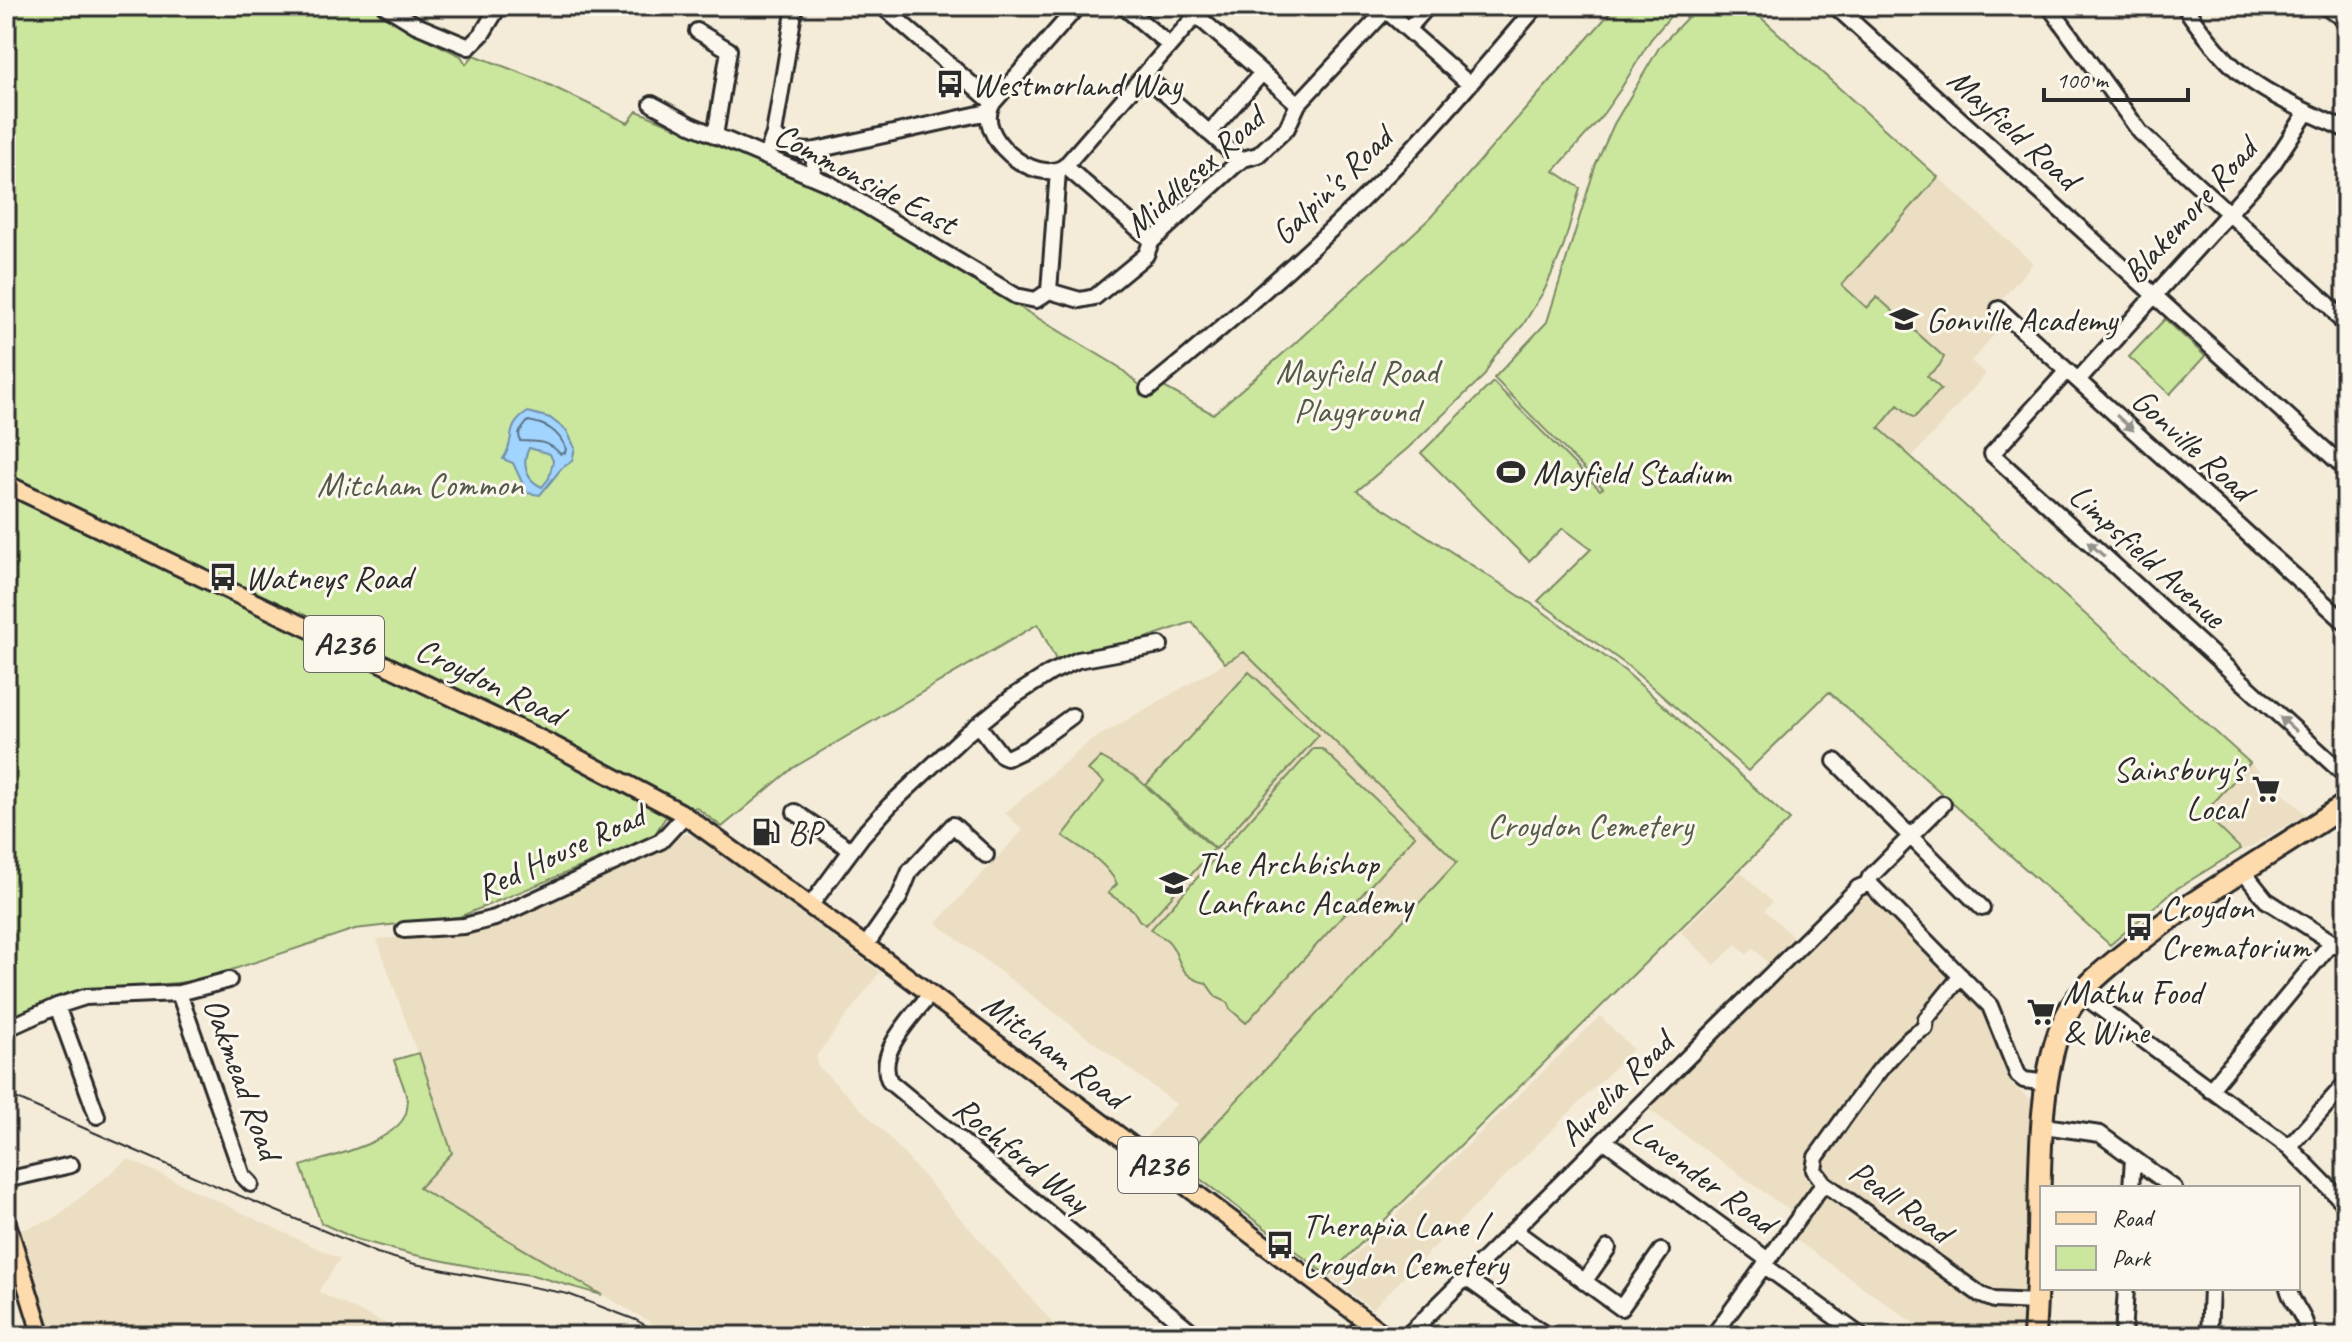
<svg xmlns="http://www.w3.org/2000/svg" width="2352" height="1342" font-family="Caveat,sans-serif">
<style>
.built{fill:#ebdec2}
.green{fill:#cbe79e;stroke:#7b8964;stroke-width:2}
.water{fill:#a1d4ff;stroke:#7290aa;stroke-width:2;fill-rule:evenodd}
.lines{fill:none;stroke-linecap:round;stroke-linejoin:round}
.shore{stroke:#5a6f80;stroke-width:2}
.minor-casing{stroke:#2b2b2b;stroke-width:20}
.major-casing{stroke:#2b2b2b;stroke-width:22}
.highway-casing{stroke:#2b2b2b;stroke-width:26}
.minor{stroke:#fbf7ec;stroke-width:14}
.major{stroke:#fedbac;stroke-width:16}
.highway{stroke:#fedbac;stroke-width:20}
.tram{stroke:#2b2b2b;stroke-width:2}
.oneway{fill:#93918c}
.labels{text-anchor:middle;stroke-width:6;stroke-linejoin:round;paint-order:stroke}
.shield{fill:#fbf7ec;stroke:#696865;stroke-width:2}
.shield-label{font-size:32px;font-weight:bold;fill:#2b2b2b}
.poi-label{font-size:34px;fill:#2b2b2b;stroke:#fbf7ec;text-anchor:start}
.street-label{font-size:34px;fill:#2b2b2b;stroke:#fbf7ec}
.park-label{font-size:34px;fill:#535a48;stroke:#fbf7ec}
</style>
<rect width="100%" height="100%" fill="#f4ecd9"/>
<filter id="ink" filterUnits="userSpaceOnUse"><feTurbulence type="fractalNoise" baseFrequency=".0125" numOctaves="2"/><feDisplacementMap in="SourceGraphic" scale="16" xChannelSelector="R" yChannelSelector="G"/><feConvolveMatrix kernelMatrix="1 2 1 2 8 2 1 2 1" color-interpolation-filters="sRGB"/></filter>
<g filter="url(#ink)">
<path class="built" d="M1938,177L2033,263L1990,313L2003,325L1971,361L1986,374L1912,457L1787,345Z
M1244,652L1457,863L1179,1163L1145,1139L1176,1104L936,923L1023,830L1005,813L1089,742Z
M2250,763L2306,814L2245,850L2204,813Z
M685,834L697,836L880,972L817,1055V1065L887,1135L1059,1330L1055,1336H674L419,1188L452,1153L377,939L476,931Z
M1741,872L1772,902L1765,910L1795,939L1769,964L1753,948L1747,955L1736,944L1715,965L1681,932Z
M1866,894L1985,1013L2012,1085L2033,1101L2021,1336H1932L1792,1237L1789,1210L1647,1108Z
M1600,1016L1633,1049L1372,1309L1331,1278Z
M128,1159L340,1259L318,1292L412,1336H49L18,1231L54,1219Z"/>
<path class="green" d="M6,6H372L409,31L461,56L466,64L474,55L537,79L628,123L637,111L822,188L1119,367L1152,396L1164,387L1213,414L1293,345L1430,218L1616,6H1679L1651,39L1620,90L1599,120L1554,171L1580,188L1563,248L1545,289L1523,325L1494,357L1484,376L1408,448L1357,491L1535,606L1625,671L1790,820L1328,1276L1179,1163L1457,862L1244,652L1225,663L1192,622L1126,645L1056,660L1038,624L793,768L722,827L696,807L665,818L653,837L459,917L355,929L198,981L67,993L6,1019Z
M1698,6H1748L1938,177L1842,285L1867,308L1877,297L1944,357L1939,366L1927,376L1941,389L1914,418L1898,405L1879,428L2250,763L2204,813L2241,849L2173,891L2110,945L1829,692L1748,771L1628,666L1538,601L1591,549L1563,528L1529,561L1421,453L1493,382L1600,490L1603,488L1494,378L1547,322L1596,164L1614,124L1660,46Z
M2165,319L2205,356L2170,394L2129,357Z
M1249,672L1319,735L1216,849L1146,785Z
M1313,749H1322L1415,836L1246,1023L1230,1009L1227,1002L1216,997L1206,983C1174,976 1182,953 1167,940C1161,935 1156,936 1151,929Z
M1101,757L1136,777L1214,849L1146,925L1139,920L1133,910L1108,893L1117,884C1106,862 1083,849 1063,836L1104,782L1088,770Z
M419,1053L452,1153L419,1188L602,1295L532,1275L479,1268L410,1254L356,1239L321,1223L301,1166C328,1157 403,1141 407,1109C409,1094 398,1074 394,1060Z"/>
<path class="water" d="M528,412L550,418L567,431L575,448L572,461L561,469L540,495L527,493L513,463L503,459C517,439 503,428 528,412ZM529,448L550,454L553,461L549,478L542,487C526,480 521,464 529,448Z"/>
<g class="lines">
<path class="shore" d="M528,421C547,424 558,431 566,448L565,453L560,454C550,441 535,441 520,441L519,433Z"/>
<defs>
<path id="minor" d="M385,6L416,25L469,47L482,34L499,6
M610,6H622
M882,6L993,103
M1078,6L993,103C972,134 1035,188 1065,166L1152,241
M1123,6L1169,45
M1381,6L1469,84
M1835,6L2346,469
M2049,6L2140,132L2330,306L2346,327
M2184,6C2199,28 2216,51 2236,69C2267,96 2309,112 2346,130
M2324,6L2346,20
M1196,15L1298,104
M1849,18L1860,6
M1408,29L1428,6
M697,31L729,50L715,136
M1144,75L1240,160
M652,104L691,125L830,184L1016,296L1036,300L1049,291
M1209,133L1262,73
M774,134C786,148 798,153 816,150
M766,156L774,134L795,6
M1065,166L1204,6
M812,175L816,150L988,112
M1049,291L1080,300L1095,297L1146,255L1151,242L1234,166L1243,159L1258,155L1287,128L1298,104L1386,10
M1049,291L1058,171
M1999,309L2346,623
M2067,371L1992,454L2346,776
M2078,380L2273,164L2307,112
M1148,389C1228,324 1306,256 1379,183C1435,127 1485,66 1537,6
M978,725L1002,756L1007,758L1028,748L1072,716
M1835,761L1982,908
M2337,810L2346,827
M795,812L851,850
M2241,869L2266,900L2346,951
M1867,884L1872,886L1990,1006L2018,1075L2024,1080L2048,1083
M1867,884L1870,877L1943,804
M810,906L862,836L890,805L965,735L1011,698L1050,673L1078,660L1160,645
M404,930L464,926L495,918L661,841L685,815
M866,945L899,898L910,871L953,825L986,855
M1961,976L1926,1019L1925,1028C1891,1044 1841,1124 1816,1157L1814,1170L1824,1183L1981,1295L1994,1300L2036,1302
M179,993L243,1176L251,1184
M930,994C914,1016 874,1052 890,1082L1197,1336
M2081,994L2289,1147L2346,1205
M57,1006L97,1116
M6,1029L57,1006L85,997L179,993L229,980
M2210,1090L2332,942
M2044,1126L2100,1134L2174,1188
M1605,1141L1768,1260
M2289,1147L2346,1083
M6,1180L71,1165
M2131,1188L2133,1158
M1514,1230L1621,1308L1661,1251
M1765,1266L1861,1336
M1466,1278L1547,1336
M1584,1282L1608,1248
M2288,1288C2292,1306 2307,1316 2308,1336
M1349,1336L1369,1324
M1407,1336L1858,888L1867,884
M1713,1336L1824,1183
M2123,1336L2126,1288
M2209,1336L2211,1288"/>
<path id="major" d="M6,484L553,745L680,812L881,957L1386,1336
M6,1220L42,1336"/>
<path id="highway" d="M2034,1336C2036,1302 2038,1267 2039,1232C2040,1171 2038,1070 2066,1016C2079,990 2102,972 2124,954C2193,897 2272,855 2346,804"/>
</defs>
<use href="#minor" class="minor-casing"/>
<use href="#major" class="major-casing"/>
<use href="#highway" class="highway-casing"/>
<use href="#minor" class="minor"/>
<use href="#major" class="major"/>
<use href="#highway" class="highway"/>
<path class="tram" d="M6,1094L214,1185L377,1253L415,1264L568,1294L636,1320L664,1336"/>
</g>
<defs><path id="oneway-solid" d="M-6-.8H1V-3.2L6.5 0L1 3.2V.8H-6Z" transform="scale(2)"/></defs>
<g class="oneway">
<use href="#oneway-solid" transform="translate(2125 423) rotate(42)"/>
<use href="#oneway-solid" transform="translate(2096 549) rotate(-138)"/>
<use href="#oneway-solid" transform="translate(2288 724) rotate(-138)"/>
</g>
</g>
<defs>
<symbol id="bus-bare" viewBox="-9 -9 18 18"><path d="M-5-6H5V4H4V6H2V4H-2V6H-4V4H-5ZM-3.5-4V0h7V-4ZM-3.5 1.2v1.5H-2V1.2ZM2 1.2v1.5H3.5V1.2Z" fill="#2b2b2b" stroke="#fbf7ec" stroke-width="2.5" paint-order="stroke"/></symbol>
<symbol id="school-bare" viewBox="-9 -9 18 18"><path d="M0-5L7-2L0 1L-7-2ZM-4 1L0 2.5L4 1V4Q0 6-4 4Z" fill="#2b2b2b" stroke="#fbf7ec" stroke-width="2.5" paint-order="stroke"/></symbol>
<symbol id="stadium-bare" viewBox="-9 -9 18 18"><path d="M0-5a6.5 5 0 1 0 0 10a6.5 5 0 1 0 0-10ZM-3.5-1.8h7v3.6h-7Z" fill="#2b2b2b" stroke="#fbf7ec" stroke-width="2.5" paint-order="stroke"/></symbol>
<symbol id="supermarket-bare" viewBox="-9 -9 18 18"><path d="M-6-5.5h2.5l.6 2H6L4.5 2H-2.5L-4.4-4H-6ZM-1.5 3.2a1.3 1.3 0 1 0 .1 0ZM3 3.2a1.3 1.3 0 1 0 .1 0Z" fill="#2b2b2b" stroke="#fbf7ec" stroke-width="2.5" paint-order="stroke"/></symbol>
<symbol id="fuel-bare" viewBox="-9 -9 18 18"><path d="M-5.5-6h7V0h2V4h1.3V-2.5L3-4.5l.8-.8L6-3V5H2.5V1h-1V6h-7ZM-4.2-4.7v3.2H.2V-4.7Z" fill="#2b2b2b" stroke="#fbf7ec" stroke-width="2.5" paint-order="stroke"/></symbol>
</defs>
<g fill-rule="evenodd">
<use href="#bus-bare" x="930" y="64" width="40" height="40"/>
<use href="#school-bare" x="1884" y="299" width="40" height="40"/>
<use href="#stadium-bare" x="1491" y="452" width="40" height="40"/>
<use href="#bus-bare" x="203" y="557" width="40" height="40"/>
<use href="#supermarket-bare" x="2246" y="769" width="40" height="40"/>
<use href="#fuel-bare" x="746" y="812" width="40" height="40"/>
<use href="#school-bare" x="1154" y="863" width="40" height="40"/>
<use href="#bus-bare" x="2119" y="907" width="40" height="40"/>
<use href="#supermarket-bare" x="2021" y="992" width="40" height="40"/>
<use href="#bus-bare" x="1260" y="1225" width="40" height="40"/>
</g>
<g class="labels">
<g class="shield">
<rect x="304" y="616" width="80" height="56" rx="6"/>
<rect x="1118" y="1137" width="80" height="56" rx="6"/>
</g>
<g class="shield-label">
<text x="344" y="655">A236</text>
<text x="1158" y="1176">A236</text>
</g>
<g class="poi-label">
<text x="972" y="96">Westmorland Way</text>
<text x="1926" y="331">Gonville Academy</text>
<text x="1533" y="484">Mayfield Stadium</text>
<text x="245" y="589">Watneys Road</text>
<text x="2244" y="781" text-anchor="end">Sainsbury's<tspan x="2244" dy="39">Local</tspan></text>
<text x="788" y="844">BP</text>
<text x="1196" y="875">The Archbishop<tspan x="1196" dy="39">Lanfranc Academy</tspan></text>
<text x="2161" y="919">Croydon<tspan x="2161" dy="39">Crematorium</tspan></text>
<text x="2063" y="1004">Mathu Food<tspan x="2063" dy="39">&amp; Wine</tspan></text>
<text x="1302" y="1237">Therapia Lane /<tspan x="1302" dy="39">Croydon Cemetery</tspan></text>
</g>
<g class="street-label">
<text transform="translate(2014 128) rotate(42)" y="12">Mayfield Road</text>
<text transform="translate(1194 171) rotate(-42)" y="12">Middlesex Road</text>
<text transform="translate(866 178) rotate(28)" y="12">Commonside East</text>
<text transform="translate(1331 185) rotate(-44)" y="12">Galpin's Road</text>
<text transform="translate(2189 210) rotate(-48)" y="12">Blakemore Road</text>
<text transform="translate(2193 444) rotate(42)" y="12">Gonville Road</text>
<text transform="translate(2148 555) rotate(42)" y="12">Limpsfield Avenue</text>
<text transform="translate(490 681) rotate(26)" y="12">Croydon Road</text>
<text transform="translate(560 851) rotate(-25)" y="12">Red House Road</text>
<text transform="translate(1055 1050) rotate(37)" y="12">Mitcham Road</text>
<text transform="translate(243 1078) rotate(70)" y="12">Oakmead Road</text>
<text transform="translate(1615 1088) rotate(-45)" y="12">Aurelia Road</text>
<text transform="translate(1022 1154) rotate(39)" y="12">Rochford Way</text>
<text transform="translate(1704 1176) rotate(36)" y="12">Lavender Road</text>
<text transform="translate(1901 1201) rotate(36)" y="12">Peall Road</text>
</g>
<g class="park-label">
<text x="1357" y="383">Mayfield Road<tspan x="1357" dy="39">Playground</tspan></text>
<text x="420" y="496">Mitcham Common</text>
<text x="1590" y="837">Croydon Cemetery</text>
</g>
</g>
<rect width="2352" height="1342" fill="none" stroke="#fbf7ec" stroke-width="32"/>
<rect x="16" y="16" width="2320" height="1310" fill="none" stroke="#2b2b2b" stroke-width="3" filter="url(#ink)"/>
<rect x="2040" y="1186" width="260" height="104" fill="#fbf7ec" stroke="#a8a59f" stroke-width="2"/>
<rect x="2056" y="1212" width="40" height="12" fill="#fedbac" stroke="#a8a59f" stroke-width="2"/>
<text x="2112" y="1226" font-size="24" fill="#2b2b2b">Road</text>
<rect x="2056" y="1246" width="40" height="24" fill="#cbe79e" stroke="#a8a59f" stroke-width="2"/>
<text x="2112" y="1266" font-size="24" fill="#2b2b2b">Park</text>
<path d="M2044 88v12h144v-12" fill="none" stroke="#2b2b2b" stroke-width="4"/>
<text x="2056" y="88" font-size="24" fill="#2b2b2b" stroke="#fbf7ec" stroke-width="6" paint-order="stroke">100 m</text>
</svg>
